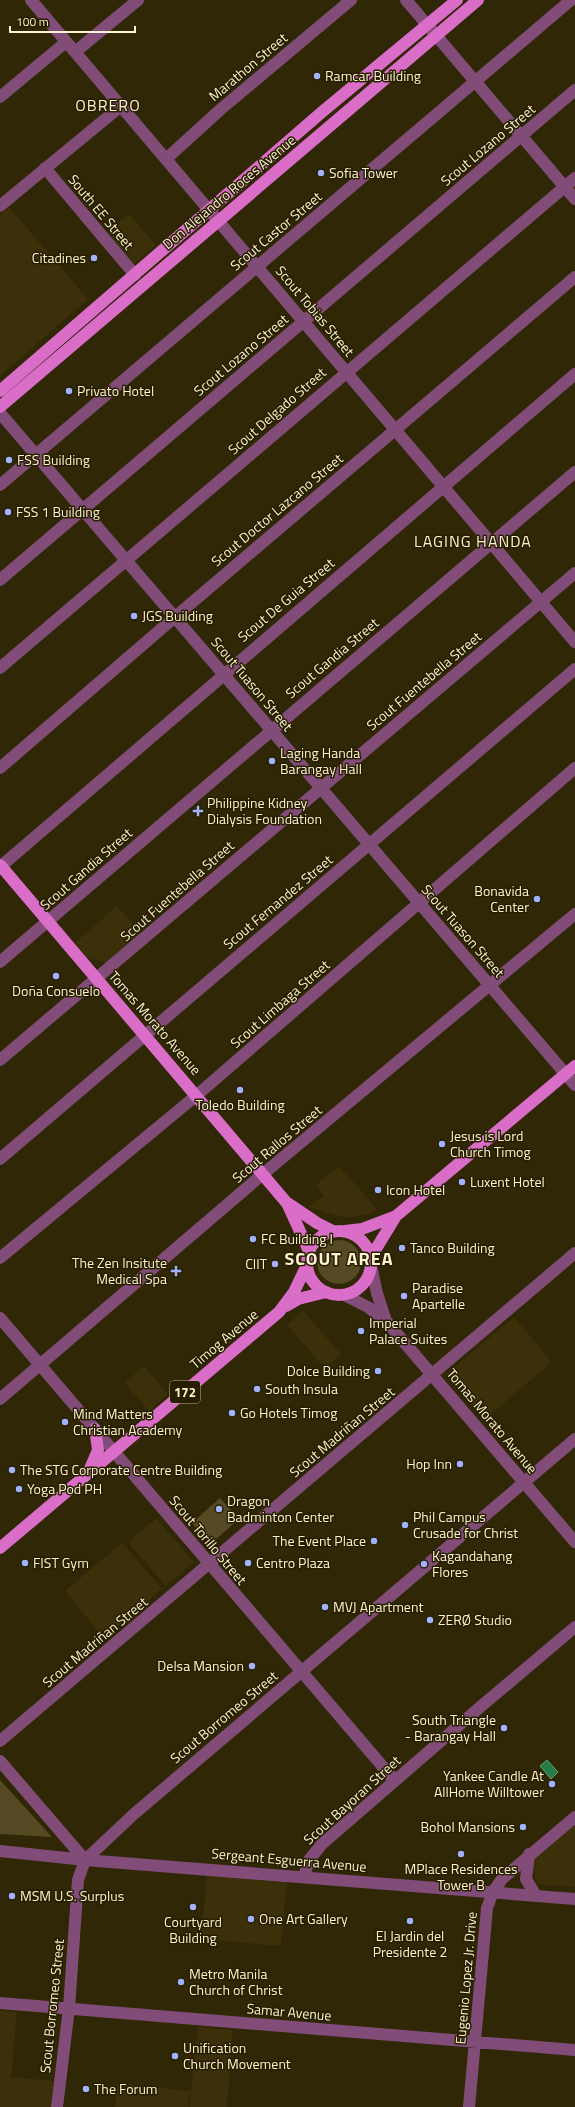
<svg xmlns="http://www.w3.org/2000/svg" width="575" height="2107" font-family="'Titillium Web',sans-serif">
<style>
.built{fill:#3b3009}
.green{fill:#554a23}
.water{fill:#247d49;stroke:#64a072}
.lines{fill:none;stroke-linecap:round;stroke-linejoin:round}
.minor{stroke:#814d78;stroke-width:12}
.major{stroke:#d96dc8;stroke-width:12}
.poi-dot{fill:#a1b3fd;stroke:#271e00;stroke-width:1.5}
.labels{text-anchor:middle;stroke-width:3;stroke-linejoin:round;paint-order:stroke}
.shield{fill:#271e00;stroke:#bbb293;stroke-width:1}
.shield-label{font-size:13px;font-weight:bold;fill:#fbf2d2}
.street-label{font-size:14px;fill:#fbf2d2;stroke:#271e00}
.poi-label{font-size:14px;fill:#fbf2d2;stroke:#271e00;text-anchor:start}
.quarter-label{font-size:16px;letter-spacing:1px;fill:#fbf2d2;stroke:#271e00}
.district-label{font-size:18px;font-weight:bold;letter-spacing:1px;fill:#fbf2d2;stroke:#271e00}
</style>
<rect width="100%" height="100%" fill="#302706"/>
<path class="built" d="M9,207L88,299L0,376V215Z
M129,214L156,245L131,267L103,236Z
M117,906L142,935L109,962H102L88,958L75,943Z
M339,1166L378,1210L365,1215L345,1218L308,1207L324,1196L316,1185Z
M303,1311L341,1354L325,1368L287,1325Z
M514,1317L552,1362L484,1420L445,1375Z
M144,1366L168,1394L149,1411L125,1383Z
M156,1518L194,1562L166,1586L128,1542Z
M122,1543L162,1589L104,1638L65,1591Z
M575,1825V1887L538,1884L535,1878L533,1868L535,1858Z
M207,1874L287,1881L281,1946L201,1939Z
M0,2011L17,2012L11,2077L54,2081L52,2107H0Z
M198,2027L233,2030L227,2107H189Z
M117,2083L190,2091L188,2107H115Z"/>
<path class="green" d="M317 1262a22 22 0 1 1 44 0a22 22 0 1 1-44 0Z
M220,1498L239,1519L215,1540L206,1539L192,1523Z
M0,1780L52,1837L0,1834Z"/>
<path class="water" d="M547,1760L558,1772L551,1779L540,1766Z"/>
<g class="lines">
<path class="minor" d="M31,0L575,642
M406,0L575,199
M75,52L138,0
M0,97L66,42
M166,159L221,109L351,0
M45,168L135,275
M0,206L121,106
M0,413L575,1085
M0,485L571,0
M0,580L575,90
M0,668L575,178
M0,768L175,617L575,277
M0,867L575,374
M0,962L575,472
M0,1060L575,573
M0,1159L575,669
M0,1258L197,1095L575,768
M371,1266L377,1293L386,1321
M344,1295L368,1307L386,1321L575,1542
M0,1318L395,1781
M0,1399L263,1174L575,914
M0,1741L575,1253
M0,1761L85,1860
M0,1851L85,1860L575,1899
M529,1854L526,1879L536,1896
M304,1877L309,1860L322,1844L479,1708L575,1627
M0,2003L575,2050
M57,2107L69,2008L78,1880L85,1860L134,1814L575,1439
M469,2107L487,1908L493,1892L502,1879L575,1817"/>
<path class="major" d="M0,391L322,112L457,0
M0,407L478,0
M0,865L286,1202L317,1223L333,1231
M287,1203L309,1251
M345,1231L362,1229L396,1216L575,1066
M307 1263a32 32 0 1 1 64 0a32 32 0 1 1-64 0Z
M371,1257L396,1216
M286,1306L298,1299L326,1292
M89,1471L98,1450L95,1429
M0,1548L279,1312L294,1292L307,1265"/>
</g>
<g class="poi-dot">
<circle cx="317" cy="76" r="4"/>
<circle cx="321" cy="173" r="4"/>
<circle cx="94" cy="258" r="4"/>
<circle cx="69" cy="391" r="4"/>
<circle cx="9" cy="460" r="4"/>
<circle cx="8" cy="512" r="4"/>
<circle cx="134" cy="616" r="4"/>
<circle cx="272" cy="761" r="4"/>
<path d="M196 805h4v4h4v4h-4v4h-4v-4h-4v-4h4z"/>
<circle cx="537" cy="899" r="4"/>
<circle cx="56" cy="976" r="4"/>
<circle cx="240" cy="1090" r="4"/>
<circle cx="442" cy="1144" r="4"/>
<circle cx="462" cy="1182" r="4"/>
<circle cx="378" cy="1190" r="4"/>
<circle cx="253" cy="1239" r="4"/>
<circle cx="402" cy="1248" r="4"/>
<circle cx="275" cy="1264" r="4"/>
<path d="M174 1265h4v4h4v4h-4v4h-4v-4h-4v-4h4z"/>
<circle cx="404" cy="1296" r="4"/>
<circle cx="361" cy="1331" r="4"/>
<circle cx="378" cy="1371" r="4"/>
<circle cx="257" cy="1389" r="4"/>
<circle cx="232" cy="1413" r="4"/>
<circle cx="65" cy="1422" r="4"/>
<circle cx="460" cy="1464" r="4"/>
<circle cx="12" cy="1470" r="4"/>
<circle cx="19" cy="1489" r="4"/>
<circle cx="219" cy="1509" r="4"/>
<circle cx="405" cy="1525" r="4"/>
<circle cx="374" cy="1541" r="4"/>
<circle cx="25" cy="1563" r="4"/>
<circle cx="248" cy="1563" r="4"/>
<circle cx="424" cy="1564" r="4"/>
<circle cx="325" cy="1607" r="4"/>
<circle cx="430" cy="1620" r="4"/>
<circle cx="252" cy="1666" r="4"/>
<circle cx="504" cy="1728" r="4"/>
<circle cx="552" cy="1784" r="4"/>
<circle cx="523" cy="1827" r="4"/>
<circle cx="461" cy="1854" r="4"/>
<circle cx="12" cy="1896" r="4"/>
<circle cx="193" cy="1907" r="4"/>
<circle cx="251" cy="1919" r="4"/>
<circle cx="410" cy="1921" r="4"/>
<circle cx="181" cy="1982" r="4"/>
<circle cx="175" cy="2056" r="4"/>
<circle cx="86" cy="2089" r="4"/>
</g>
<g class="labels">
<rect class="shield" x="170" y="1381" width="30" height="22" rx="3"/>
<g class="shield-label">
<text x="185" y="1397">172</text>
</g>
<g class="street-label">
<text transform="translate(248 67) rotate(-40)" y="5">Marathon Street</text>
<text transform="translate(488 145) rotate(-40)" y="5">Scout Lozano Street</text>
<text transform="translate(229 192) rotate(-40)" y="5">Don Alejandro Roces Avenue</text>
<text transform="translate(101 212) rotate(50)" y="5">South EE Street</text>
<text transform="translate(276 231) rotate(-40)" y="5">Scout Castor Street</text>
<text transform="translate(315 311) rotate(50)" y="5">Scout Tobias Street</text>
<text transform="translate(241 355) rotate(-40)" y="5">Scout Lozano Street</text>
<text transform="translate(277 411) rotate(-41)" y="5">Scout Delgado Street</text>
<text transform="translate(277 510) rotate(-40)" y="5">Scout Doctor Lazcano Street</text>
<text transform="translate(286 600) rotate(-40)" y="5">Scout De Guia Street</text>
<text transform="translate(332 658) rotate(-40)" y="5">Scout Gandia Street</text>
<text transform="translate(424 681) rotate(-40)" y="5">Scout Fuentebella Street</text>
<text transform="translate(252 684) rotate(50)" y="5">Scout Tuason Street</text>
<text transform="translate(86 869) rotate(-41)" y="5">Scout Gandia Street</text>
<text transform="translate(177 891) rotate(-41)" y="5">Scout Fuentebella Street</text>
<text transform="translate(278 902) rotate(-40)" y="5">Scout Fernandez Street</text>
<text transform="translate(463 931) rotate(49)" y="5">Scout Tuason Street</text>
<text transform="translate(280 1004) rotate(-41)" y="5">Scout Limbaga Street</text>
<text transform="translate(155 1023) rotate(49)" y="5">Tomas Morato Avenue</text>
<text transform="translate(277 1144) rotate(-40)" y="5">Scout Rallos Street</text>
<text transform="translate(224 1339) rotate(-40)" y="5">Timog Avenue</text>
<text transform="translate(492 1421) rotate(50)" y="5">Tomas Morato Avenue</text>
<text transform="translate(342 1432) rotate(-40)" y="5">Scout Madriñan Street</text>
<text transform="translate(208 1540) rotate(50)" y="5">Scout Torillo Street</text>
<text transform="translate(95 1642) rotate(-40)" y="5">Scout Madriñan Street</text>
<text transform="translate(224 1717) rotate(-40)" y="5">Scout Borromeo Street</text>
<text transform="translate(352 1800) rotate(-42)" y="5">Scout Bayoran Street</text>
<text transform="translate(289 1860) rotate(5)" y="5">Sergeant Esguerra Avenue</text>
<text transform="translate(466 1978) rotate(-85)" y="5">Eugenio Lopez Jr. Drive</text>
<text transform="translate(52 2006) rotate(-84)" y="5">Scout Borromeo Street</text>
<text transform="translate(289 2012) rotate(5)" y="5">Samar Avenue</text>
</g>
<g class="poi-label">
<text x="325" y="81">Ramcar Building</text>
<text x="329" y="178">Sofia Tower</text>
<text x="86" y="263" text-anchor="end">Citadines</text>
<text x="77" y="396">Privato Hotel</text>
<text x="17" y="465">FSS Building</text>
<text x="16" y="517">FSS 1 Building</text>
<text x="142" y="621">JGS Building</text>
<text x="280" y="758">Laging Handa<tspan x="280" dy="16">Barangay Hall</tspan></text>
<text x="207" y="808">Philippine Kidney<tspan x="207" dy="16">Dialysis Foundation</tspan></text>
<text x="529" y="896" text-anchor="end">Bonavida<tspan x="529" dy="16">Center</tspan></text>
<text x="56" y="996" text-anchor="middle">Doña Consuelo</text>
<text x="240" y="1110" text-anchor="middle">Toledo Building</text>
<text x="450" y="1141">Jesus is Lord<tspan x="450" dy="16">Church Timog</tspan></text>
<text x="470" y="1187">Luxent Hotel</text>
<text x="386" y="1195">Icon Hotel</text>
<text x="261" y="1244">FC Building I</text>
<text x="410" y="1253">Tanco Building</text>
<text x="167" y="1268" text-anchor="end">The Zen Insitute<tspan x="167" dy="16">Medical Spa</tspan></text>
<text x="267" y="1269" text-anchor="end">CIIT</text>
<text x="412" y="1293">Paradise<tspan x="412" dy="16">Apartelle</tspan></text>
<text x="369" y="1328">Imperial<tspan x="369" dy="16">Palace Suites</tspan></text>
<text x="370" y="1376" text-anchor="end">Dolce Building</text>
<text x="265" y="1394">South Insula</text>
<text x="240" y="1418">Go Hotels Timog</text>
<text x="73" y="1419">Mind Matters<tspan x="73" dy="16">Christian Academy</tspan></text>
<text x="452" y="1469" text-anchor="end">Hop Inn</text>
<text x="20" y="1475">The STG Corporate Centre Building</text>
<text x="27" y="1494">Yoga Pod PH</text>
<text x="227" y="1506">Dragon<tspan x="227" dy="16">Badminton Center</tspan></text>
<text x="413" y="1522">Phil Campus<tspan x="413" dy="16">Crusade for Christ</tspan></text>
<text x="366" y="1546" text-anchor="end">The Event Place</text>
<text x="432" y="1561">Kagandahang<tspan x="432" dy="16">Flores</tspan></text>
<text x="33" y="1568">FIST Gym</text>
<text x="256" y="1568">Centro Plaza</text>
<text x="333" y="1612">MVJ Apartment</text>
<text x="438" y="1625">ZERØ Studio</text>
<text x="244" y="1671" text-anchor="end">Delsa Mansion</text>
<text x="496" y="1725" text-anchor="end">South Triangle<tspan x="496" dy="16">- Barangay Hall</tspan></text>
<text x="544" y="1781" text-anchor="end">Yankee Candle At<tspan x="544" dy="16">AllHome Willtower</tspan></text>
<text x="515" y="1832" text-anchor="end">Bohol Mansions</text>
<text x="461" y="1874" text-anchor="middle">MPlace Residences<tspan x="461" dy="16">Tower B</tspan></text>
<text x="20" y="1901">MSM U.S. Surplus</text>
<text x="259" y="1924">One Art Gallery</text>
<text x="193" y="1927" text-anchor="middle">Courtyard<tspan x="193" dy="16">Building</tspan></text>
<text x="410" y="1941" text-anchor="middle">El Jardin del<tspan x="410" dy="16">Presidente 2</tspan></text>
<text x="189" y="1979">Metro Manila<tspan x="189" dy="16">Church of Christ</tspan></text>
<text x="183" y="2053">Unification<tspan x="183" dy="16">Church Movement</tspan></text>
<text x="94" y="2094">The Forum</text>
</g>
<g class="quarter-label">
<text x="108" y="111">OBRERO</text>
<text x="473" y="547">LAGING HANDA</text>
</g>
<g class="district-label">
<text x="339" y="1265">SCOUT AREA</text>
</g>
</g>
<path d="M10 26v6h125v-6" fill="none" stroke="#fbf2d2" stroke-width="2"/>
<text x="16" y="26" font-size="12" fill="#fbf2d2" stroke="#271e00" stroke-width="3" paint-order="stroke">100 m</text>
</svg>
